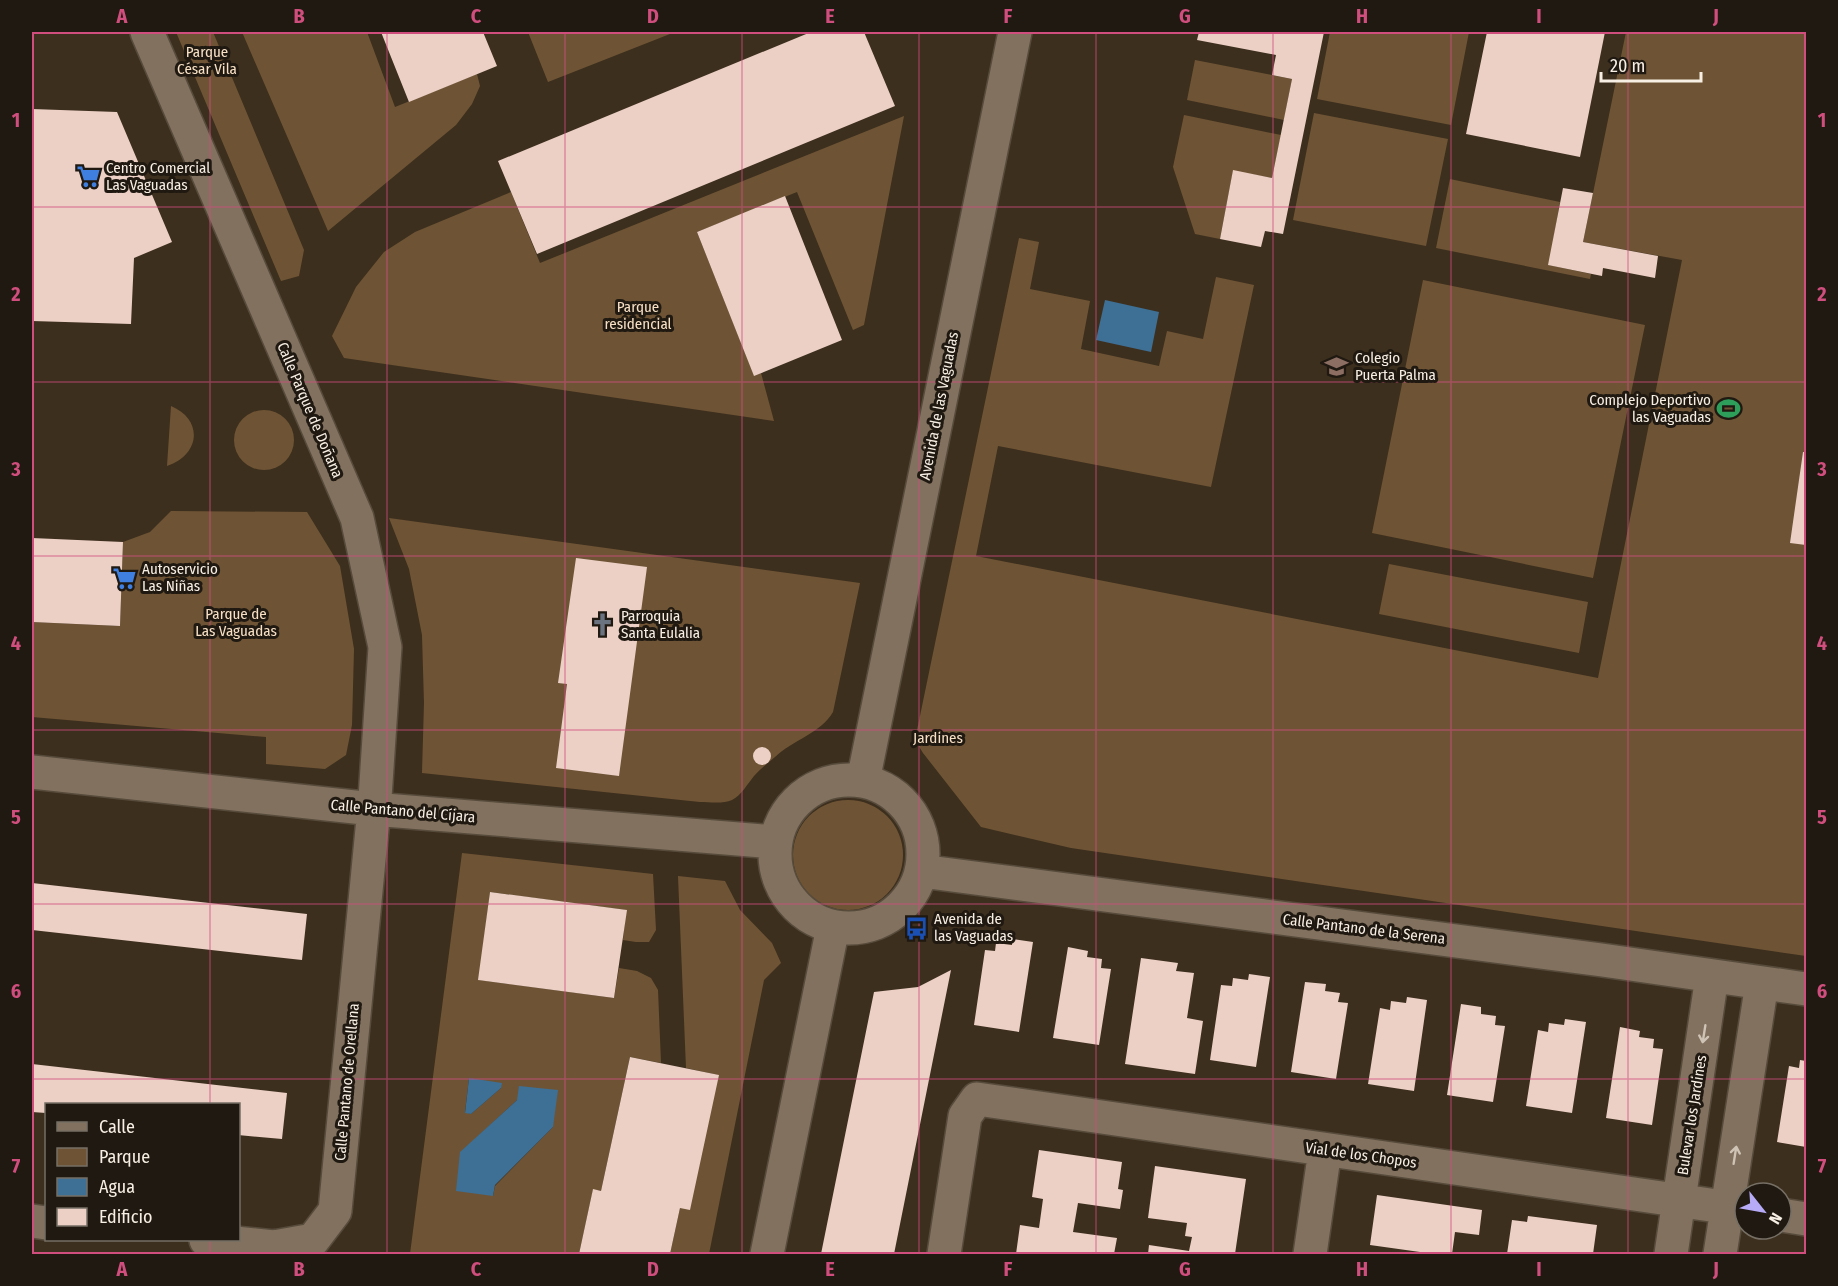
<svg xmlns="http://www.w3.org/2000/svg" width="1838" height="1286" font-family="'Fira Sans Condensed',sans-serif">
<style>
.green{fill:#6e5435;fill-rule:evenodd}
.water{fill:#3e6f95}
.building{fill:#ecd0c6}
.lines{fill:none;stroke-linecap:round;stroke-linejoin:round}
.minor-casing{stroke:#574b3c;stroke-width:36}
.minor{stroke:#81715e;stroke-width:33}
.oneway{stroke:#cec3b5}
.grid{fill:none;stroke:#d04e7d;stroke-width:1.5;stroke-opacity:0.55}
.labels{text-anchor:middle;stroke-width:6;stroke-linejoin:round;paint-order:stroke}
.park-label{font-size:15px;fill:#f8e0c5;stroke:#1f1911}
.poi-label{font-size:15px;fill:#f8efe4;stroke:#1f1911;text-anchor:start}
.street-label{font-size:15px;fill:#f8efe4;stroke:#1f1911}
.neatline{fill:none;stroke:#d04e7d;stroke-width:2}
.grid-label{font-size:20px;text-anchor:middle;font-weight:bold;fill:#d04e7d}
</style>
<rect width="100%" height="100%" fill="#3d2f1e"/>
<path class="green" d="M176,32H213L304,250L299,276L281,281Z
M242,32H367L395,107L477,74L480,86L472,104L456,125L328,231Z
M528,32H675L548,82Z
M1330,32H1469L1451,125L1317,99Z
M1626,32H1806V956L1071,848L981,827L923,753L915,740L1019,238L1039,242L1030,289L1090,301L1081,349L1159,366L1167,331L1203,339L1216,277L1254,285L1211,487L998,446L976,556L1598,678L1682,260L1583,242Z
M1195,60L1292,79L1284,120L1187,100Z
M1314,113L1448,139L1426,246L1293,220Z
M1184,115L1281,135L1272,178L1233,171L1220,239L1195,234L1173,167Z
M904,116L864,325L853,330L797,192L697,232L754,375L761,373L774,421L344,358L332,336L356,287L384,252L415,232L511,192L540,263Z
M1450,179L1560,202L1549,265L1591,274L1590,279L1436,248Z
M1423,280L1645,325L1593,578L1372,533Z
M171,406C204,420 200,455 167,466Z
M234 440a30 30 0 1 1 60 0a30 30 0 1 1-60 0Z
M171,511L307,512L340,566L354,649L352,725L346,755L325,769L266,764V737L32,717V622L120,626L123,542L150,532Z
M389,518L860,583L833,712C821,733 793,740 775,757C768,763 760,769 754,776C748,783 741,796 732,800C723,804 710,802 700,802L422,773L424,703L422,635L409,569Z
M1389,564L1588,602L1579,653L1379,614Z
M793 855a55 55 0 1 1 110 0a55 55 0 1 1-110 0Z
M462,853L653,874L656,930L649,942H636L623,940L626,910L490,892L479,980L614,998L619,968L637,971L651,978L658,990L661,1063L630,1057L601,1191L593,1190L579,1254H410ZM469,1078L501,1088L471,1114L465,1112ZM517,1100L553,1127L495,1186L493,1196L461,1152Z
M678,876L725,881L740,910L772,943L781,963L764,980L709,1254H670L680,1208L718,1075L686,1068Z"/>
<path class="water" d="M1105,300L1159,312L1151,352L1096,340Z
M469,1078L502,1083L501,1088L471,1114L465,1113Z
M519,1086L558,1090L553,1127L495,1185L493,1196L456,1191L460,1152L517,1100Z"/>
<path class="building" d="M381,32H483L497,66L409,102Z
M811,32H864L895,106L537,254L498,161Z
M1199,32H1324L1283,234L1265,231L1261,247L1220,239L1233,170L1272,178L1292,79L1272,75L1276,55L1197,40Z
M1487,32H1605L1580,157L1466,134Z
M32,109L117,112L172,242L134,258L131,324L32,321Z
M1563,188L1593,193L1583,242L1658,256L1655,278L1603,268L1602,276L1548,265Z
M785,196L842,340L754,376L697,232Z
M1803,452H1806V545L1790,543Z
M32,538L123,542L120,626L32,622Z
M576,558L647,567L619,776L556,768L567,684L558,683Z
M753 756a9 9 0 1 1 18 0a9 9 0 1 1-18 0Z
M32,883L307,914L302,960L32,930Z
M490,892L627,910L614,998L478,980Z
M1012,939L1033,942L1019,1032L974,1025L985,950L995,951L996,943L1012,945Z
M1068,947L1088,951L1087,957L1102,959L1101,968L1111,969L1099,1045L1053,1038Z
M1141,958L1178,963L1176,971L1194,973L1187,1018L1203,1021L1195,1074L1125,1064Z
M951,970L894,1254H821L874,992L918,987Z
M1249,974L1270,977L1256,1067L1210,1060L1221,985L1232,986L1233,978L1248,980Z
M1305,982L1326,984L1325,991L1340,993L1338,1002L1348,1003L1336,1079L1291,1072Z
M1407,997L1427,1000L1414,1091L1368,1084L1380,1008L1390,1010L1391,1001L1406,1003Z
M1461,1004L1481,1007V1014L1496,1016L1495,1025L1505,1026L1493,1102L1447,1095Z
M1565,1019L1586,1022L1572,1113L1526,1106L1538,1030L1548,1032L1549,1023L1564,1025Z
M1620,1027L1640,1031L1639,1037L1654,1039L1653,1048L1663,1049L1652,1125L1606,1118Z
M630,1057L719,1075L690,1210L680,1208L670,1254H579L593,1189L601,1191Z
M1800,1060L1806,1061V1147L1777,1142L1789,1066L1799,1068Z
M32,1064L287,1093L282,1139L238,1135V1104H46V1113L32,1112Z
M1039,1150L1122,1162L1118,1189L1123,1190L1120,1209L1078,1203L1073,1232L1117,1238L1114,1254H1016L1020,1225L1039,1228L1043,1199L1032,1197Z
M1155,1166L1246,1179L1235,1254H1148L1149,1245L1189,1251L1192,1237L1185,1236L1187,1223L1148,1218Z
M1377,1195L1482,1210L1479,1235L1455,1232L1452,1254H1419L1420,1252L1370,1245Z
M1528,1216L1597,1225L1593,1254H1507L1512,1220L1527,1222Z"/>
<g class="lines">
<defs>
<path id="minor" d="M147,32L357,518L385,647L375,798L335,1211L313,1240L274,1247L206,1240
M32,772L373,809L775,842
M775 854a74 74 0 1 1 148 0a74 74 0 1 1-148 0Z
M863,781L1015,32
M921,871L1602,960L1806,989
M1781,1215L1806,1219
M32,1221L46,1223
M767,1254L833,927
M944,1254L965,1116L977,1099L1745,1210
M1310,1254L1325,1150
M1671,1254L1712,976
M1720,1254L1762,983"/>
</defs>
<use href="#minor" class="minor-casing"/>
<use href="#minor" class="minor"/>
</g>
<defs><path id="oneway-shaft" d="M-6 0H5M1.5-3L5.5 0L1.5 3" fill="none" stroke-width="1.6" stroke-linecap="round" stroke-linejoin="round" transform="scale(1.5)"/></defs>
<g class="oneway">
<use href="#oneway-shaft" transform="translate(1704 1034) rotate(99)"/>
<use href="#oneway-shaft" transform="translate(1735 1155) rotate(-81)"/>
</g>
<path class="grid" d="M210,32V1104M387,32V1254M565,32V1254M742,32V1254M919,32V1254M1096,32V1254M1273,32V1254M1451,32V1254M1628,32V1254M32,207H1806M32,382H1806M32,556H1806M32,730H1806M32,904H1806M32,1079H1806M210,1240V1254"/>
<defs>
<symbol id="supermarket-bare" viewBox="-9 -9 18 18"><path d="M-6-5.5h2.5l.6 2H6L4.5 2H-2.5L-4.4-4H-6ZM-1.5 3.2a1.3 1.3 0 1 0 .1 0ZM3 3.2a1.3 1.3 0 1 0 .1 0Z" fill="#3f7fe0" stroke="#1f1911" stroke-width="2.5" paint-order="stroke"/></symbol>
<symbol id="school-bare" viewBox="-9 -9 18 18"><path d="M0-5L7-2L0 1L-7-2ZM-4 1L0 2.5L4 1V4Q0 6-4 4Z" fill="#8d6e63" stroke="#1f1911" stroke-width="2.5" paint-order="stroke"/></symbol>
<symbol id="stadium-bare" viewBox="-9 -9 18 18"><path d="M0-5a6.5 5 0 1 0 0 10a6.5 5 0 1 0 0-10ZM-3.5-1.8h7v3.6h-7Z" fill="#2e9e5b" stroke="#1f1911" stroke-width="2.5" paint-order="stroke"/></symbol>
<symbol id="church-bare" viewBox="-9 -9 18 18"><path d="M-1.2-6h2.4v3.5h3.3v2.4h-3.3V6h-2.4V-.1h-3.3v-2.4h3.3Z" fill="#6b7280" stroke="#1f1911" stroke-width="2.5" paint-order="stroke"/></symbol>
<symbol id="bus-bare" viewBox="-9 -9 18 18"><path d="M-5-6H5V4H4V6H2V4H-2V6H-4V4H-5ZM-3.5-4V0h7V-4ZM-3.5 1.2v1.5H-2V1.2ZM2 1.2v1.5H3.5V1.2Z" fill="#1a4fb4" stroke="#1f1911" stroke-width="2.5" paint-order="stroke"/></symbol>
</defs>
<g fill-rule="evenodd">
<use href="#supermarket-bare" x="72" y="160" width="33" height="33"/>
<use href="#school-bare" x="1320" y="350" width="33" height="33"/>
<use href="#stadium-bare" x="1712" y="392" width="33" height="33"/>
<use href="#supermarket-bare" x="108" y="562" width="33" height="33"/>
<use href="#church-bare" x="586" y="608" width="33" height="33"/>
<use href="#bus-bare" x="900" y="912" width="33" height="33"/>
</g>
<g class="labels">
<g class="park-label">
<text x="207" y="57">Parque<tspan x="207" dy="17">César Vila</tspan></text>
<text x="638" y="312">Parque<tspan x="638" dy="17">residencial</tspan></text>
<text x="236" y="619">Parque de<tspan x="236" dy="17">Las Vaguadas</tspan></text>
<text x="938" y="743">Jardines</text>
</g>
<g class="poi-label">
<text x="106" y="173">Centro Comercial<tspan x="106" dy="17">Las Vaguadas</tspan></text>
<text x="1355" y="363">Colegio<tspan x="1355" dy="17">Puerta Palma</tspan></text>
<text x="1711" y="405" text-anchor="end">Complejo Deportivo<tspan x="1711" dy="17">las Vaguadas</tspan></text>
<text x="142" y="574">Autoservicio<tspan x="142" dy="17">Las Niñas</tspan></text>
<text x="621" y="621">Parroquia<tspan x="621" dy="17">Santa Eulalia</tspan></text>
<text x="934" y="924">Avenida de<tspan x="934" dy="17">las Vaguadas</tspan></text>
</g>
<g class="street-label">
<text transform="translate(939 406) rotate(-79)" y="5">Avenida de las Vaguadas</text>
<text transform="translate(310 410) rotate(67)" y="5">Calle Parque de Doñana</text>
<text transform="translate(403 811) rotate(5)" y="5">Calle Pantano del Cíjara</text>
<text transform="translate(1364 929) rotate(7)" y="5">Calle Pantano de la Serena</text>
<text transform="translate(347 1082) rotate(-85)" y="5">Calle Pantano de Orellana</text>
<text transform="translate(1692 1115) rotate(-81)" y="5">Bulevar los Jardines</text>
<text transform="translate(1361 1155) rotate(8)" y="5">Vial de los Chopos</text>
</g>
</g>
<rect width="1838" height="1286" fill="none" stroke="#1f1911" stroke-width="66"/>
<rect x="45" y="1103" width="195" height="138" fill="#1f1911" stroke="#766f65" stroke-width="1.5"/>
<rect x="57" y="1122" width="30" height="9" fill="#81715e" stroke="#766f65" stroke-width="1.5"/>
<text x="99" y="1133" font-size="18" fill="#f8efe4">Calle</text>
<rect x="57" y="1148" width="30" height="18" fill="#6e5435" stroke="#766f65" stroke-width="1.5"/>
<text x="99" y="1163" font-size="18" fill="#f8efe4">Parque</text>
<rect x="57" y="1178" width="30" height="18" fill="#3e6f95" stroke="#766f65" stroke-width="1.5"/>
<text x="99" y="1193" font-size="18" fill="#f8efe4">Agua</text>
<rect x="57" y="1208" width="30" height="18" fill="#ecd0c6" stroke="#766f65" stroke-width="1.5"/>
<text x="99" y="1223" font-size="18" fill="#f8efe4">Edificio</text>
<g transform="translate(1763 1211) rotate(121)"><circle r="28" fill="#1f1911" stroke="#766f65" stroke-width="1.5"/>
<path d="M0-4.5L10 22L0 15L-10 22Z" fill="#b7abf7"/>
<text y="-9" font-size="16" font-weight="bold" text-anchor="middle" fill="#f8efe4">N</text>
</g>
<path d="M1601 72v9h100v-9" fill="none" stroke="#f8efe4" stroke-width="3"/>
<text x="1610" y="72" font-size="18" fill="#f8efe4" stroke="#1f1911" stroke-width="4.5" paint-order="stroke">20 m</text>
<rect x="33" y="33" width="1772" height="1220" class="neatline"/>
<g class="grid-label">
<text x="122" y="23">A</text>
<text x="299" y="23">B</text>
<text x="476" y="23">C</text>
<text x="653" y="23">D</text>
<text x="830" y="23">E</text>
<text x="1008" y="23">F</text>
<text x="1185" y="23">G</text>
<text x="1362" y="23">H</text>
<text x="1539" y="23">I</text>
<text x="1716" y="23">J</text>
<text x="16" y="127">1</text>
<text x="1822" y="127">1</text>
<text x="16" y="301">2</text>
<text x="1822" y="301">2</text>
<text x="16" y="476">3</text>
<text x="1822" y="476">3</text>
<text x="16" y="650">4</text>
<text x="1822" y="650">4</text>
<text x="16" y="824">5</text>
<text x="1822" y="824">5</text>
<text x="16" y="998">6</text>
<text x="1822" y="998">6</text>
<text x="16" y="1173">7</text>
<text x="1822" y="1173">7</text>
<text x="122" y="1276">A</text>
<text x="299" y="1276">B</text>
<text x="476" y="1276">C</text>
<text x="653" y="1276">D</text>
<text x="830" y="1276">E</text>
<text x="1008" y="1276">F</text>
<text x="1185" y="1276">G</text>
<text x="1362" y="1276">H</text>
<text x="1539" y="1276">I</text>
<text x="1716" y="1276">J</text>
</g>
</svg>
